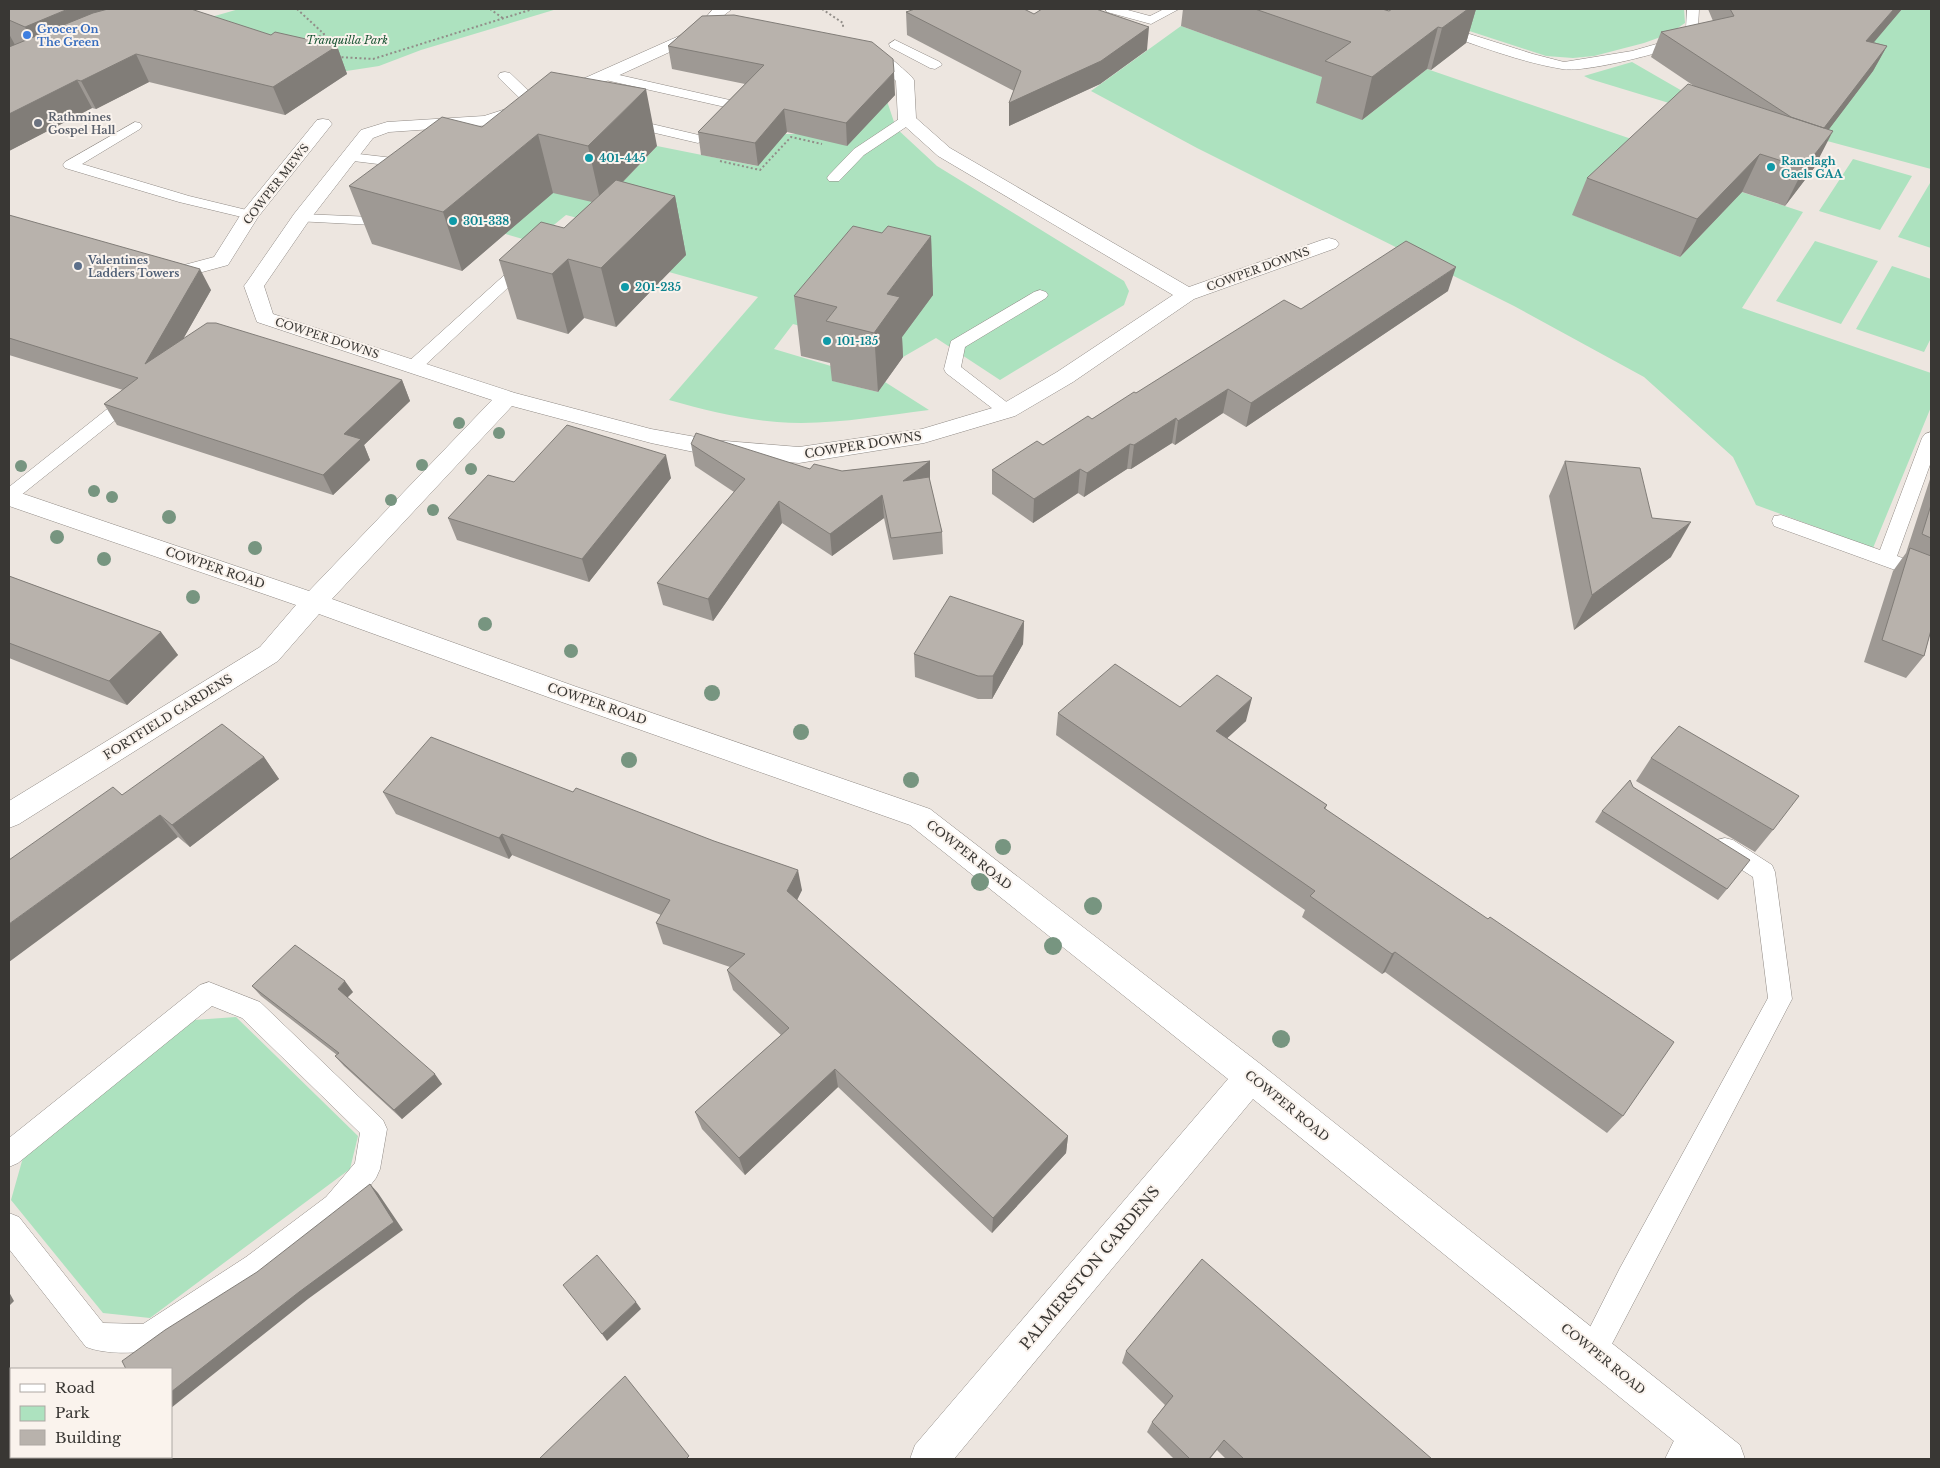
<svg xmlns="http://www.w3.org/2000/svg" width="1940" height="1468" font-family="'Libre Baskerville',serif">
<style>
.green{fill:#ade2bf}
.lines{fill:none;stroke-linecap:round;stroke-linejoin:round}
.service-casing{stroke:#908a85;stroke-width:1}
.minor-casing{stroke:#908a85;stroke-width:1}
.path{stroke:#928e89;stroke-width:2;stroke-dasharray:2 2.5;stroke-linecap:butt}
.service{fill:#fff;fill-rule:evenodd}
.minor{fill:#fff;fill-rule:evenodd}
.tree{fill:#779580}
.wall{fill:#9e9994}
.shaded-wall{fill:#817d78}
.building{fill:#b8b2ac;stroke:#817d78}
.shop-dot{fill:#3f7fe0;stroke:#faf3ed;stroke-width:2}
.worship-dot{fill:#6b7280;stroke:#faf3ed;stroke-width:2}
.culture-dot{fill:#0f9aa8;stroke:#faf3ed;stroke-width:2}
.service-dot{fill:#5c6f8a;stroke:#faf3ed;stroke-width:2}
.labels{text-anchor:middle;stroke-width:4;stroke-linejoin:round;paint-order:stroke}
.far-shop-label{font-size:11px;font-weight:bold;fill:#366cbe;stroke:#faf3ed;text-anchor:start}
.far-park-label{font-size:11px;font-style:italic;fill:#165231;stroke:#faf3ed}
.far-worship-label{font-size:11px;font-weight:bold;fill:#5b616d;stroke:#faf3ed;text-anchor:start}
.far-culture-label{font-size:11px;font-weight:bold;fill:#0d838f;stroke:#faf3ed;text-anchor:start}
.far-street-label{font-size:11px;fill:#393734;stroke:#faf3ed}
.far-service-label{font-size:11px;font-weight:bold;fill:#4e5e75;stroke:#faf3ed;text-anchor:start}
.street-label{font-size:12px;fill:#393734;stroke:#faf3ed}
.near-street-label{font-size:15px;fill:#393734;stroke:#faf3ed}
</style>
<rect width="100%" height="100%" fill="#ede6e0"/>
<path class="green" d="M239,9H557L421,50L379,66L340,72L180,26Z
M1402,9H1684L1685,23L1669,34L1644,43L1594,56L1573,58L1546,56Z
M1902,9H1931V169L1731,115L1840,62Z
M1181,26L1342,84L1362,120L1427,69L1649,145L1573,215L1680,257L1713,222L1714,183L1803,212L1742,308L1931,373V407L1873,548L1756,505L1733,457L1644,377L1514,306L1197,148L1091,91Z
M1632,62L1684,92L1669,103L1590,79L1584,76Z
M883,89L896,128L937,166L1124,281L1129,291L1124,305L1000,380L936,338L903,357L897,343L825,333L793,324L774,349L841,369L833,381L878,392L885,382L929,410C879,416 828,426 777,422C740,419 705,410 669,400L758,297L669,272L674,243L566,215L533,242L474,225L545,191L640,164L657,146L757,166L785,134H794Z
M1853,159L1912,176L1880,230L1819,211Z
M1930,183H1931V248L1898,237Z
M1815,241L1878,261L1841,324L1776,301Z
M1892,266L1931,279V338L1924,352L1856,329Z
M236,1017L358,1136L350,1169L150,1318L103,1313L11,1200L24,1154L194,1020Z"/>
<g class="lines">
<defs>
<path id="service" d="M1105,9H1124L1150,16L1164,9H1179L1151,24L1107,12Z
M1687,9H1699L1698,28C1693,35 1682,44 1675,47C1654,55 1582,73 1562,69C1519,62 1478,45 1437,32L1435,29L1441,25L1533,54L1564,62L1632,51L1667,41L1686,27Z
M895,40L940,62L942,65L935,69L930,68L890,47L889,44Z
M505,72L510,73L540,102L542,105L540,108H530L500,79L498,76L500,73Z
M606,72L734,101L741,105L734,109L601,79L599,76L601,73Z
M907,116L914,120L912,123L864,155L839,181H829L827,178L829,175L854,149L902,117Z
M626,118L703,136L705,139L698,143L621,125L619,122L621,119Z
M135,122L140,123L142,126L140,129L82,164L189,196L255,212L257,215L255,218L250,219L179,202L65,168L63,165L65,162Z
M350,153L411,160L416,161L418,164L416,167L411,168L345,160L343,157L345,154Z
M301,214L373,217L378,218L380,221L378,224L373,225L296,221L294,218L296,215Z
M526,258L531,260L534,263L531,266L420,370L414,371L408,370L406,366L408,362L521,260Z
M1040,290L1046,292L1048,295L1046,298L965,347L961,367L1013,407L1016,411L1013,415L1007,417L1001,415L946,373L944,369L951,341L1034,292Z
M122,400L128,402L131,406L128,410L15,500L9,502V487L116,402Z
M1931,432V462L1897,556L1931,569V583L1774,526L1772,521L1774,516L1781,515L1880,550L1922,438L1925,434Z
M1725,838L1733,840L1772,865L1775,872L1792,999L1603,1361L1593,1365L1583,1361L1579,1351L1583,1341L1620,1268L1768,998L1753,877L1717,854L1714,847L1717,840Z
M209,982L260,1002L383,1120L387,1129L380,1169L376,1178L346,1217L266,1277L156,1348C139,1355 103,1354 86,1347L9,1249V1213L19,1217L103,1323L143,1324L246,1257L326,1197L355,1163L360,1133L242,1018L212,1006L18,1163L9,1167V1138L200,985Z
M1694,1418L1705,1422L1709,1433L1696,1459H1665L1683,1422Z"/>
<path id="minor" d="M713,9H732L723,16L709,34L552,106L492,125L389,132L373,138L308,222L264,286L273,314L515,393L651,429L713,440L799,447L922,429L999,406L1057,372L1173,295L938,156L898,120L896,81L878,65L856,54L854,50L856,46C876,41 897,64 911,76L914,80L916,118L950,148L1189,287L1322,240L1329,238L1336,240L1339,244L1336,248L1194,299L1073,382L1015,416L924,443L799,463L713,456L651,443L512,406L332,599L574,686L930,809L1263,1066L1740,1445L1745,1459H1696L1253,1099L954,1459H910L915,1445L1228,1079L910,825L556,700L319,614L278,661L19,824L9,828V801L260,647L296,605L9,506V489L309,591L492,400L257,322L244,286L247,282L294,214L361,130L387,122L484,116L540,98L697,28Z
M323,119L329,120L332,124L258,217L228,265L184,277L152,268L149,264L152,260L159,258L184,265L214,257L243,211L317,120Z"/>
</defs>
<use href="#service" class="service-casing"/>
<use href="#minor" class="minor-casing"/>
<path class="path" d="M297,9L324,34L309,41
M490,9L504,19
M822,9L843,23V27
M337,57L373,59L533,9
M720,161L760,170L791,137L822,144"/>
<use href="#service" class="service"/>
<use href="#minor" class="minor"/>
</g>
<g class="tree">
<circle cx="459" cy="423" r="6"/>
<circle cx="499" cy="433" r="6"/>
<circle cx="422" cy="465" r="6"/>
<circle cx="21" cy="466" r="6"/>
<circle cx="471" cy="469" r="6"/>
<circle cx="94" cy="491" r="6"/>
<circle cx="112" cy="497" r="6"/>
<circle cx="391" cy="500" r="6"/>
<circle cx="433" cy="510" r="6"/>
<circle cx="169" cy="517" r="7"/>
<circle cx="57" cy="537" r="7"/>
<circle cx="255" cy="548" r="7"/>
<circle cx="104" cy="559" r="7"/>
<circle cx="193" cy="597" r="7"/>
<circle cx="485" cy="624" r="7"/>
<circle cx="571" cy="651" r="7"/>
<circle cx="712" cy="693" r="8"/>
<circle cx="801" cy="732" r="8"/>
<circle cx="629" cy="760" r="8"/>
<circle cx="911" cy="780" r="8"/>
<circle cx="1003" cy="847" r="8"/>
<circle cx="980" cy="882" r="9"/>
<circle cx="1093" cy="906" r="9"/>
<circle cx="1053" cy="946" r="9"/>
<circle cx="1281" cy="1039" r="9"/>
</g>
<path class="wall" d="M9,9L271,35L337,46L347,74L285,115L149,82L96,109L92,108L9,151Z
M1183,9H1382L1389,11L1476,9L1466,43L1431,70L1427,69L1362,120L1316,103L1322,77L1181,26Z
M1708,9H1902L1873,42L1887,46L1873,71L1829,129L1814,168L1785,206L1742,192L1680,257L1572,215L1587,178L1694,86L1651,57L1661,32L1713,21Z
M906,12L1034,14L1147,50L1100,84L1009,126V103L1014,91L907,35Z
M702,16L895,95L847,146L787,132L758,166L701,155L698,132L745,84L672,69L668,46Z
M482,127L657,146L623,182L675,196L686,255L616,327L584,318L568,334L517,319L499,260L564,228L592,202L553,193L462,271L372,244L349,186Z
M9,215L211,290L183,339L402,380L410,401L364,445L370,460L333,495L117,425L104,404L123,390L9,355Z
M882,233L931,236L933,295L902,337L903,357L878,392L832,381L830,363L801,356L794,296Z
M1448,291L1246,427L1223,413L1175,445L1172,443L1131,469H1127L1084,497L1078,493L1033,523L992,494V470L1043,445L1092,419L1136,393L1301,309Z
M691,444L810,469L842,471L930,461V482L942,532L943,554L893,560L884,518L832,556L782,523L713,621L663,605L657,583L734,492L695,466Z
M1565,461L1652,518L1671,557L1574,630L1549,496Z
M1931,476V630L1924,656L1906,678L1864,662L1893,571L1906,553Z
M671,478L589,582L457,540L448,518L514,482Z
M9,576L161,632L178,655L127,705L9,658Z
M1024,621L1023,644L992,699H978L915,677L914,654Z
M1180,707L1246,721L1227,738L1327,805L1325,810L1623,1116L1607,1133L1385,972L1382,974L1302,917L1305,910L1056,735L1058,713Z
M264,757L279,779L190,847L178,837L122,795Z
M1651,758L1773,830L1755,852L1636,781Z
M1633,787L1727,889L1718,900L1595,822L1602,811Z
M383,792L802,890L797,900L1068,1136L1066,1153L992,1233L838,1087L745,1175L702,1129L695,1112L781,1035L733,990L727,970L730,967L663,944L656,923L661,915L512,855L509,859L396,814Z
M252,986L353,992L347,997L442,1084L402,1119L344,1066L335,1056L337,1055L261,996Z
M1126,1351L1432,1459H1226L1217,1450L1210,1459H1174L1147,1432L1152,1422L1165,1405L1122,1363Z"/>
<path class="shaded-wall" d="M68,9H140L39,55L25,27Z
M1468,9H1476L1466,43L1431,70L1442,28Z
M1894,9H1902L1854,66L1866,41Z
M1149,27L1147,50L1100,84L1009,126V103Z
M1438,27L1427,69L1362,120L1372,77Z
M9,34L24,61L9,68Z
M337,46L347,74L285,115L273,87Z
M1887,46L1873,71L1805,161L1818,135Z
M136,54L149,82L96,109L81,81Z
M894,72L895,95L847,146L846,123Z
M77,80L92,108L9,151V114Z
M646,89L657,146L601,204L588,146Z
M784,109L787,132L758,166L755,143Z
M1833,131L1814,168L1785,206L1804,168Z
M538,134L553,193L462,271L443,212Z
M1760,154L1742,192L1680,257L1697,219Z
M675,196L686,255L616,327L601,268Z
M931,236L933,295L902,337L903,357L878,392L874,333L887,294Z
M568,259L584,318L568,334L552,274Z
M1456,267L1448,291L1246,427L1251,403Z
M200,269L211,290L157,385L145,364Z
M402,380L410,401L364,445L370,460L333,495L323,475L344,434Z
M1228,389L1223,413L1175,445L1178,421Z
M1176,418L1172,443L1131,469L1134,445Z
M1130,444L1127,469L1084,497L1087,473Z
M666,455L671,478L589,582L582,559Z
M930,461V483L903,481Z
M1080,469L1078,493L1033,523L1034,499Z
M882,495L884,518L832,556L830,534Z
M779,501L782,523L713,621L708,599Z
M1691,522L1671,557L1574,630L1592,595Z
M1024,621L1023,644L992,699L993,676Z
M161,632L178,655L127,705L109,681Z
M1252,698L1246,721L1211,753L1216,731Z
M264,757L279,779L190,847L172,825Z
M160,815L178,837L9,962V924Z
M502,834L512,855L509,859L499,838Z
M798,870L802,890L791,912L787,891Z
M1395,952L1385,972L1382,974L1392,954Z
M345,981L353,992L346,999L338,989Z
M835,1069L838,1087L745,1175L739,1158Z
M435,1074L442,1084L402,1119L394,1110Z
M1068,1136L1066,1153L992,1233L993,1218Z
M370,1184L378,1193L403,1230L308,1299L171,1408V1392Z
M9,1292L14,1301L9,1306Z
M636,1302L641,1309L607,1341L602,1334Z"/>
<path class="building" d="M9,9H68L25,27L9,20Z
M108,9H191L271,35L275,32L337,46L273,87L136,54L81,81L77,80L9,114V47L93,13Z
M915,9H1024L1034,14L1042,9H1096L1149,27L1101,61L1009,103L1021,71L906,12Z
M1255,9H1382L1389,11L1392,9H1468L1442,28L1438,27L1372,77L1325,61L1351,42Z
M1730,9H1894L1866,41L1887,46L1824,128L1791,117L1661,32L1734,16Z
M734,15L872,42L893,59L894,72L846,123L784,109L755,143L698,132L764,65L668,46L702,16Z
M551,72L646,89L588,146L538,134L443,212L349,186L442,117L482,127Z
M1688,84L1833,131L1804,168L1760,154L1697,219L1587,178Z
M616,180L675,196L601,268L568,259L552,274L499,260L541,222L564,228Z
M9,215L200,269L145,364L207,323H216L402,380L344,434L361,439L323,475L104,404L138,378L9,338Z
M853,226L882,233L888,226L931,236L887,294L900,297L874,333L826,321L837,307L794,296Z
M1406,241L1456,267L1251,403L1228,389L1178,421L1176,418L1134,445L1130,444L1087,473L1080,469L1034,499L992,470L1037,441L1043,445L1088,416L1092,419L1134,392L1136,393L1284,300L1301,309Z
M567,425L666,455L582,559L448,518L488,475L514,482Z
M696,433L810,469L814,464L842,471L930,461L903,481L929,477L942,532L891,538L882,495L830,534L779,501L708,599L657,583L745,479L691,444Z
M1565,461L1640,468L1652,518L1691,522L1592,595Z
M1931,505V538L1922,534Z
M1910,548L1931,556V630L1924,656L1882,640Z
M9,576L161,632L109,681L9,643Z
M950,596L1024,621L993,676H978L914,654Z
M1115,664L1180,707L1217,675L1252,698L1216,731L1327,805L1324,808L1488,919L1490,917L1674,1042L1623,1116L1395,952L1392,954L1310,896L1315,891L1058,713Z
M222,724L264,757L172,825L160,815L9,924V860L113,787L122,795Z
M1679,726L1799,796L1773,830L1651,758Z
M431,737L573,792L576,788L714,841L798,870L787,891L1068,1136L993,1218L835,1069L739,1158L695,1112L789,1028L727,970L745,954L656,923L670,900L502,834L499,838L383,792Z
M1630,780L1633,787L1750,860L1727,889L1602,811Z
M295,945L345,981L338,989L435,1074L394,1110L335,1056L339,1053L252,986Z
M370,1184L394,1222L299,1292L171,1392V1369H126L122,1361L165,1330L257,1272Z
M597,1255L636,1302L602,1334L563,1285Z
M1202,1259L1432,1459H1244L1224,1440L1209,1459H1190L1152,1422L1173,1396L1126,1351Z
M625,1376L689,1456L686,1459H539Z"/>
<circle class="shop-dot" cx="27" cy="35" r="5"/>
<circle class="worship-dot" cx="38" cy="123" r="5"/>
<g class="culture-dot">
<circle cx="589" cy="158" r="5"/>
<circle cx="1771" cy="167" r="5"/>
<circle cx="453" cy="221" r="5"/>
<circle cx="625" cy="287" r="5"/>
<circle cx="827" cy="341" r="5"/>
</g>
<circle class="service-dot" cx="78" cy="266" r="5"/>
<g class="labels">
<g class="far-shop-label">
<text x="37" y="33">Grocer On<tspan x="37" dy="13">The Green</tspan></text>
</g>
<g class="far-park-label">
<text x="347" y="44">Tranquilla Park</text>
</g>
<g class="far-worship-label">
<text x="48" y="121">Rathmines<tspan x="48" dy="13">Gospel Hall</tspan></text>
</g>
<g class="far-culture-label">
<text x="599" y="162">401-445</text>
<text x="1781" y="165">Ranelagh<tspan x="1781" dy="13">Gaels GAA</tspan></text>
<text x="463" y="225">301-338</text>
<text x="635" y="291">201-235</text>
<text x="837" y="345">101-135</text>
</g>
<g class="far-street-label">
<text transform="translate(276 184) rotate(-52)" y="4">COWPER MEWS</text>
<text transform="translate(1258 269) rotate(-20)" y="4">COWPER DOWNS</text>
<text transform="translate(327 338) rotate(18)" y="4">COWPER DOWNS</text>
</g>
<g class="far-service-label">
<text x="88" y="264">Valentines<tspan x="88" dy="13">Ladders Towers</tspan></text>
</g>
<g class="street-label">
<text transform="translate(863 445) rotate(-9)" y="4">COWPER DOWNS</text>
<text transform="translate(215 568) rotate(19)" y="4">COWPER ROAD</text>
<text transform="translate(597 704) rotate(19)" y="4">COWPER ROAD</text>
<text transform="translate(168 717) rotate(-32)" y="4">FORTFIELD GARDENS</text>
<text transform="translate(969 855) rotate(38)" y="4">COWPER ROAD</text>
<text transform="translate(1287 1106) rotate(39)" y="4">COWPER ROAD</text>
<text transform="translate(1603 1359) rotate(39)" y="4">COWPER ROAD</text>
</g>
<g class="near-street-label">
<text transform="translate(1090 1268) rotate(-50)" y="5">PALMERSTON GARDENS</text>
</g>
</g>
<rect width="1940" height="1468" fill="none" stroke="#393734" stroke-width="20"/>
<rect x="10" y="1368" width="162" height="90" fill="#faf3ed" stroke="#ada8a3"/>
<rect x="20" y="1384" width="25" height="8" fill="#ffffff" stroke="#ada8a3"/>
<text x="55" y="1393" font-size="15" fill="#393734">Road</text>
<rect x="20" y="1406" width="25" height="15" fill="#ade2bf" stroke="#ada8a3"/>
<text x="55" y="1418" font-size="15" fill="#393734">Park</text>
<rect x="20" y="1430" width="25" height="15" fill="#b8b2ac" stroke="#ada8a3"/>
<text x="55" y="1443" font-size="15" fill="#393734">Building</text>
</svg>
